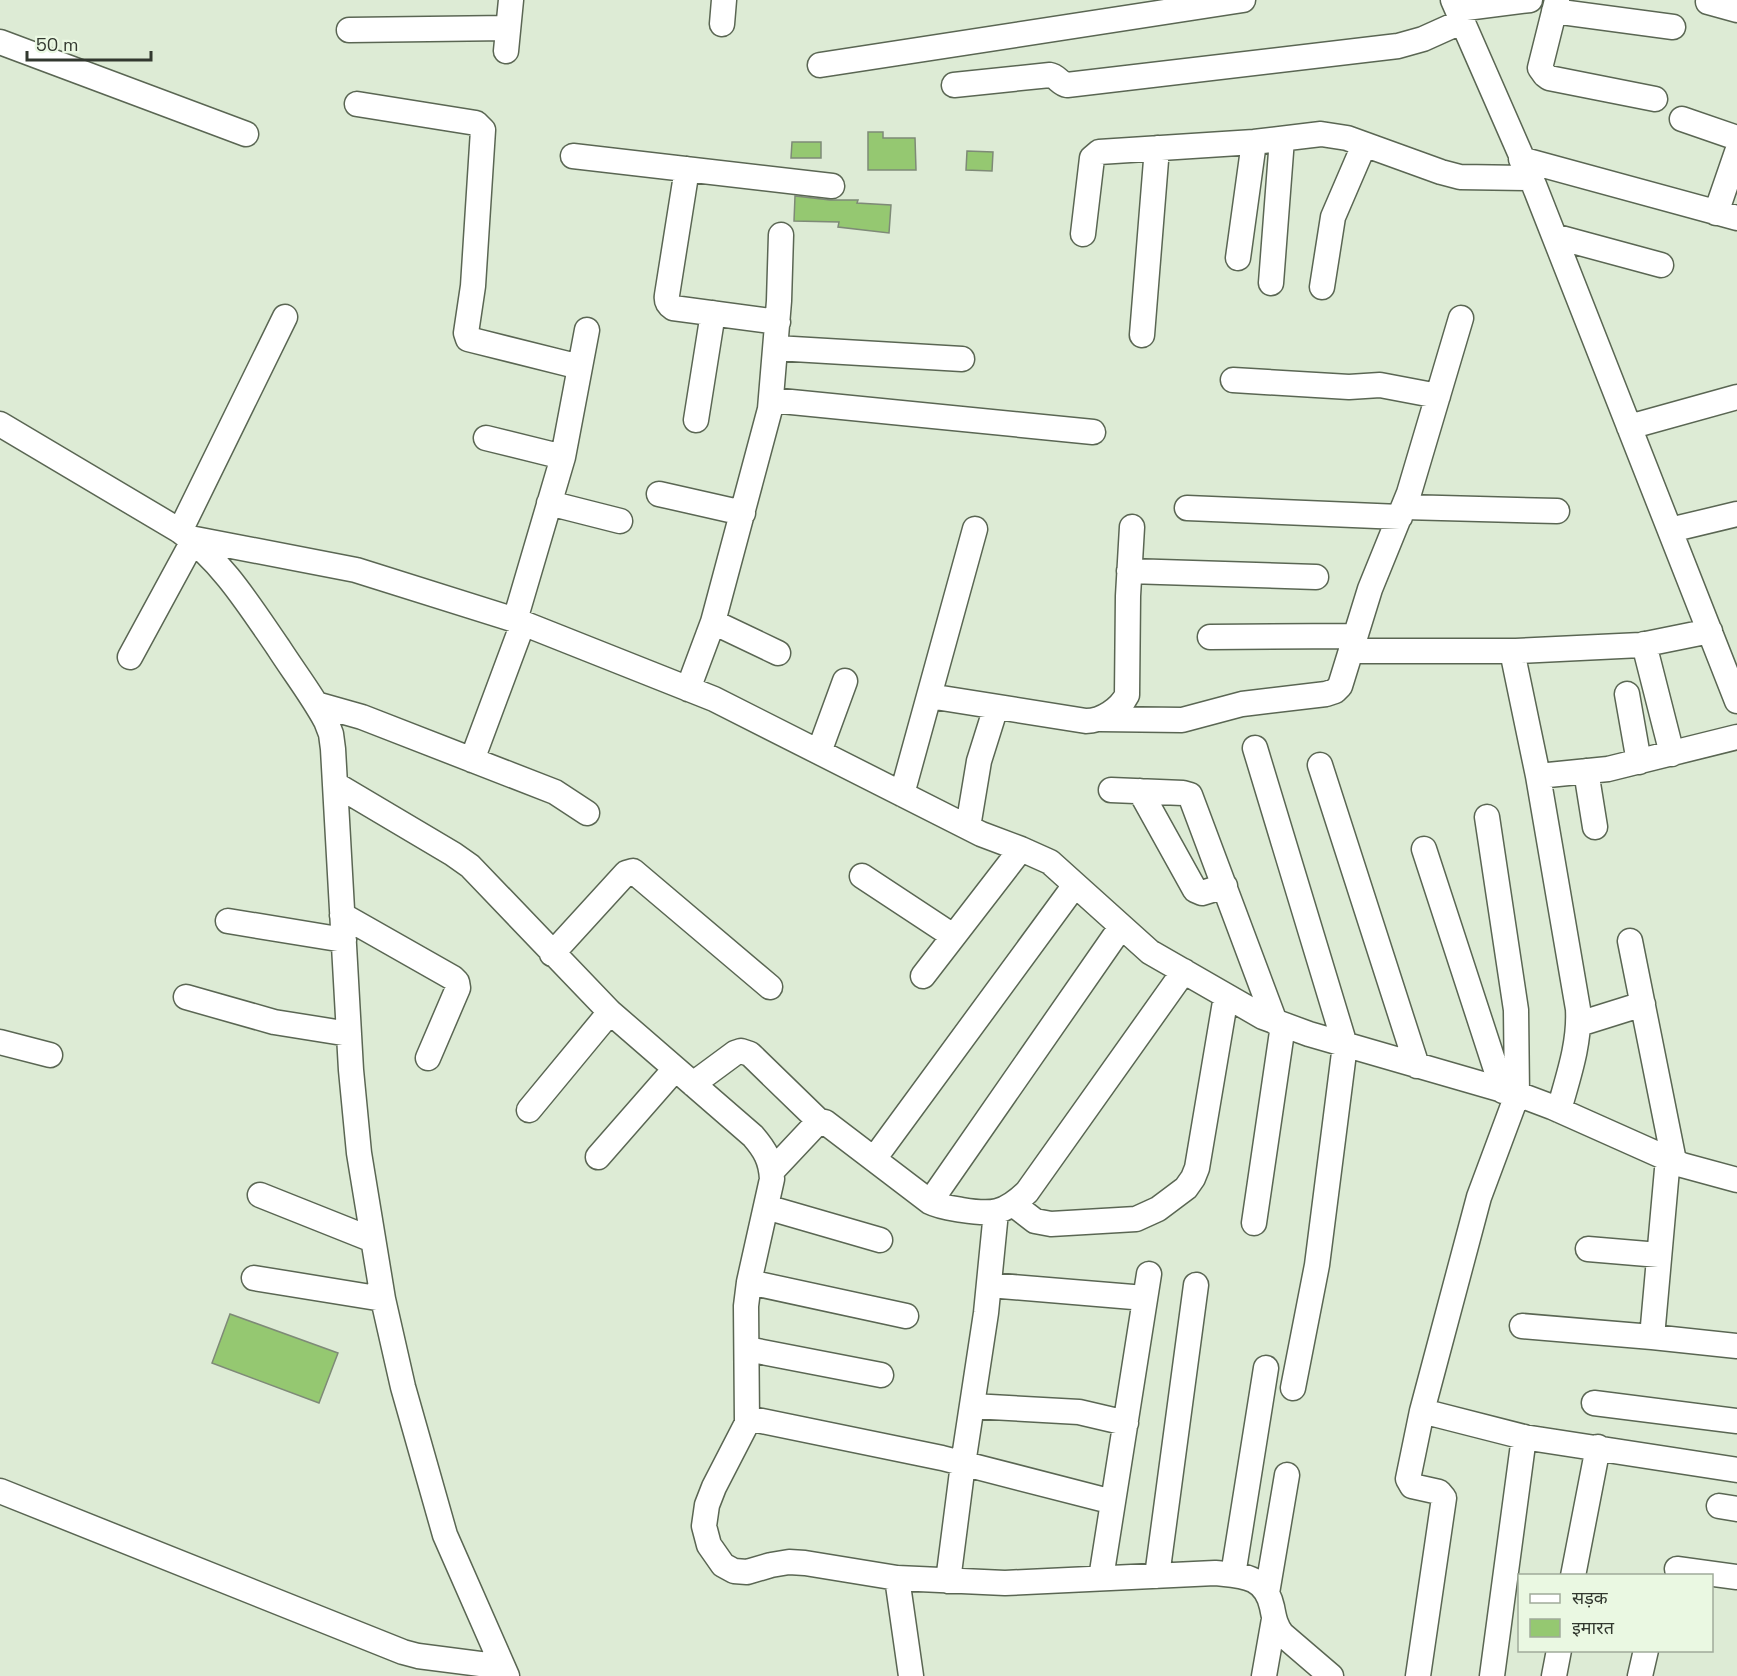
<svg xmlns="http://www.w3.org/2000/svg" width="1737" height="1676" font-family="'Space Grotesk','Noto Sans Devanagari',sans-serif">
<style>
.building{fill:#95c871;stroke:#7e8a77;stroke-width:1.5}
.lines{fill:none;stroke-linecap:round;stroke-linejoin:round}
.minor-casing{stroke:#5a6653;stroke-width:27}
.minor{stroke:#fff;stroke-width:24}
</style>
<rect width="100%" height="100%" fill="#ddebd5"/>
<path class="building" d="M868,132H883V138H915L916,170H868Z
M792,142H821V158H791Z
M967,151L993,152L992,171L966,170Z
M795,196L830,200H858L857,203L891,205L889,233L838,227L839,222L794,221Z
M230,1314L338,1353L319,1403L212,1363Z"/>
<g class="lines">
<defs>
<path id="minor" d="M1453,0L1534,185L1737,701
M1557,0L1540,68L1545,75L1549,78L1655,99
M1708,2L1737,10
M1458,9L1530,0
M1554,11L1673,27
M722,24L724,0
M349,30L508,28
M0,42L246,134
M506,51L511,0
M820,65L1243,0
M954,85L1050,75C1057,76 1060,84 1067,85L1398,46L1423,39L1463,21
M357,104L476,123L483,130L473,286L466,333L468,339L580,367
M1682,119L1737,138
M573,156L832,186
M1521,159L1737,218
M687,169L667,295C666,301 667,304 673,308L778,322
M1716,213L1737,152
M1083,234L1092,158L1099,152L1254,142L1321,134L1347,138L1441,172L1460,177L1530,178
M1554,236L1661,265
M1238,258L1254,142
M1271,283L1282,139
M1322,287L1333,217L1364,145
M1142,335L1157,148
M776,348L962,359
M1233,380L1349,387L1380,385L1438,396
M771,400L1093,432
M696,420L713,313
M0,424L180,531C222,561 249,605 278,647C294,672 312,695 326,721L331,734L333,749L351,1070L359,1153L383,1299L403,1387L445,1535L507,1676
M1629,427L1737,397
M486,438L563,457
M659,494L743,513
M549,503L620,521
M1404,507L1557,511
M1187,508L1400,517
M1670,530L1737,514
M180,531L285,317
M190,538L356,570L515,620L714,699L981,834L1021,849L1050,862L1150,952L1263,1017L1309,1034L1520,1095L1552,1107L1682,1165L1737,1180
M1129,571L1316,577
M515,620L563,457L587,330
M713,622L778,653
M1210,637L1355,636
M1644,644L1672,754
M1351,651H1516L1641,645L1710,631
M1512,651L1538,776L1578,1009C1580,1044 1568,1077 1559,1110
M130,657L193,541
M688,689L713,622L770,409L779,301L781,235
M1627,694L1639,762
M929,696L1086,721C1102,721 1120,709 1127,695L1128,596L1132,527
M316,704L362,717L555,792L587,813
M1100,719L1182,720L1242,704L1326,694L1335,691L1340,686L1370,589L1409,493L1461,318
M1255,748L1345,1045L1317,1265L1293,1388
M819,752L845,681
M472,760L523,623
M1320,765L1417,1066
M1586,771L1595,827
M1538,776L1608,769L1737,737
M335,784L453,854L470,866L610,1012L753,1136C765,1150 771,1160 772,1179L749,1282L746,1306L747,1423L714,1487L707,1505L704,1526L709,1545L723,1565L734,1571L747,1572L771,1565L789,1562L805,1563L897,1578L1005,1583L1215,1573C1242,1576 1265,1575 1272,1607C1274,1617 1275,1625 1282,1634L1331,1676
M1111,790L1183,793L1190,795L1275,1022
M1140,791L1195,890L1202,893L1225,886
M902,794L975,529
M968,827L979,761L996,707
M1424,849L1503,1091
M862,876L953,936
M342,915L453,978L457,982L458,988L428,1058
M228,921L344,940
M1630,941L1674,1161
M552,954L626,873L633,871L770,987
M923,976L1021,849
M186,997L274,1022L349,1034
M1579,1024L1643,1004
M0,1042L50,1055
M693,1084L735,1053L741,1051L750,1054L819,1121
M529,1110L610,1012
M598,1157L675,1069
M874,1159L1075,885
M772,1171L819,1121L825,1122L930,1202C940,1207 950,1208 962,1210C992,1215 1004,1214 1027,1192L1184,971
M260,1195L373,1240
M930,1202L1121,927
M1013,1204L1035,1221L1051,1224L1136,1219L1158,1209L1186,1188L1193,1178L1197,1168L1226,996
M766,1207L880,1240
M1254,1223L1283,1025
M1588,1249L1659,1255
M254,1278L383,1299
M749,1282L906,1316
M989,1285L1145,1298
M1522,1326L1652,1337L1737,1346
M1652,1337L1668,1158
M747,1349L881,1375
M1594,1403L1737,1421
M972,1406L1079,1412L1126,1423
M1422,1411L1524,1437L1737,1470
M747,1418L942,1458L1113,1502
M0,1491L403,1652L418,1656L503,1667
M1719,1506L1737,1509
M1677,1569L1737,1577
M1233,1575L1266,1368
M1157,1576L1196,1285
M1573,1576L1598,1447
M897,1578L911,1676
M1101,1578L1149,1274
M948,1581L963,1464L986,1313L996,1212
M1267,1593L1287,1475
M1264,1676L1274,1619
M1418,1676L1444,1498L1439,1492L1412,1486L1408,1479L1422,1411L1479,1197L1517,1095L1516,1010L1487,817
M1492,1676L1524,1437
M1554,1676L1559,1650
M1640,1676L1646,1650"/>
</defs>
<use href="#minor" class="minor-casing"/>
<use href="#minor" class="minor"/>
</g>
<rect x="1518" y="1574" width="195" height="78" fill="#eaf8e2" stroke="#a0ab9a" stroke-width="1.5"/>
<rect x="1530" y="1594" width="30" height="9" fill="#ffffff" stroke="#a0ab9a" stroke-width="1.5"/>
<text x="1572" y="1604" font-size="18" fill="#32382f">सड़क</text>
<rect x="1530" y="1619" width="30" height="18" fill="#95c871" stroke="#a0ab9a" stroke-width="1.5"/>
<text x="1572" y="1634" font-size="18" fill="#32382f">इमारत</text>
<path d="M27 51v9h124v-9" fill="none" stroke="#32382f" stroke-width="3"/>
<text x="36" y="51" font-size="18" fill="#32382f" stroke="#eaf8e2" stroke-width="4.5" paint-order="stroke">50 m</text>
</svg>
